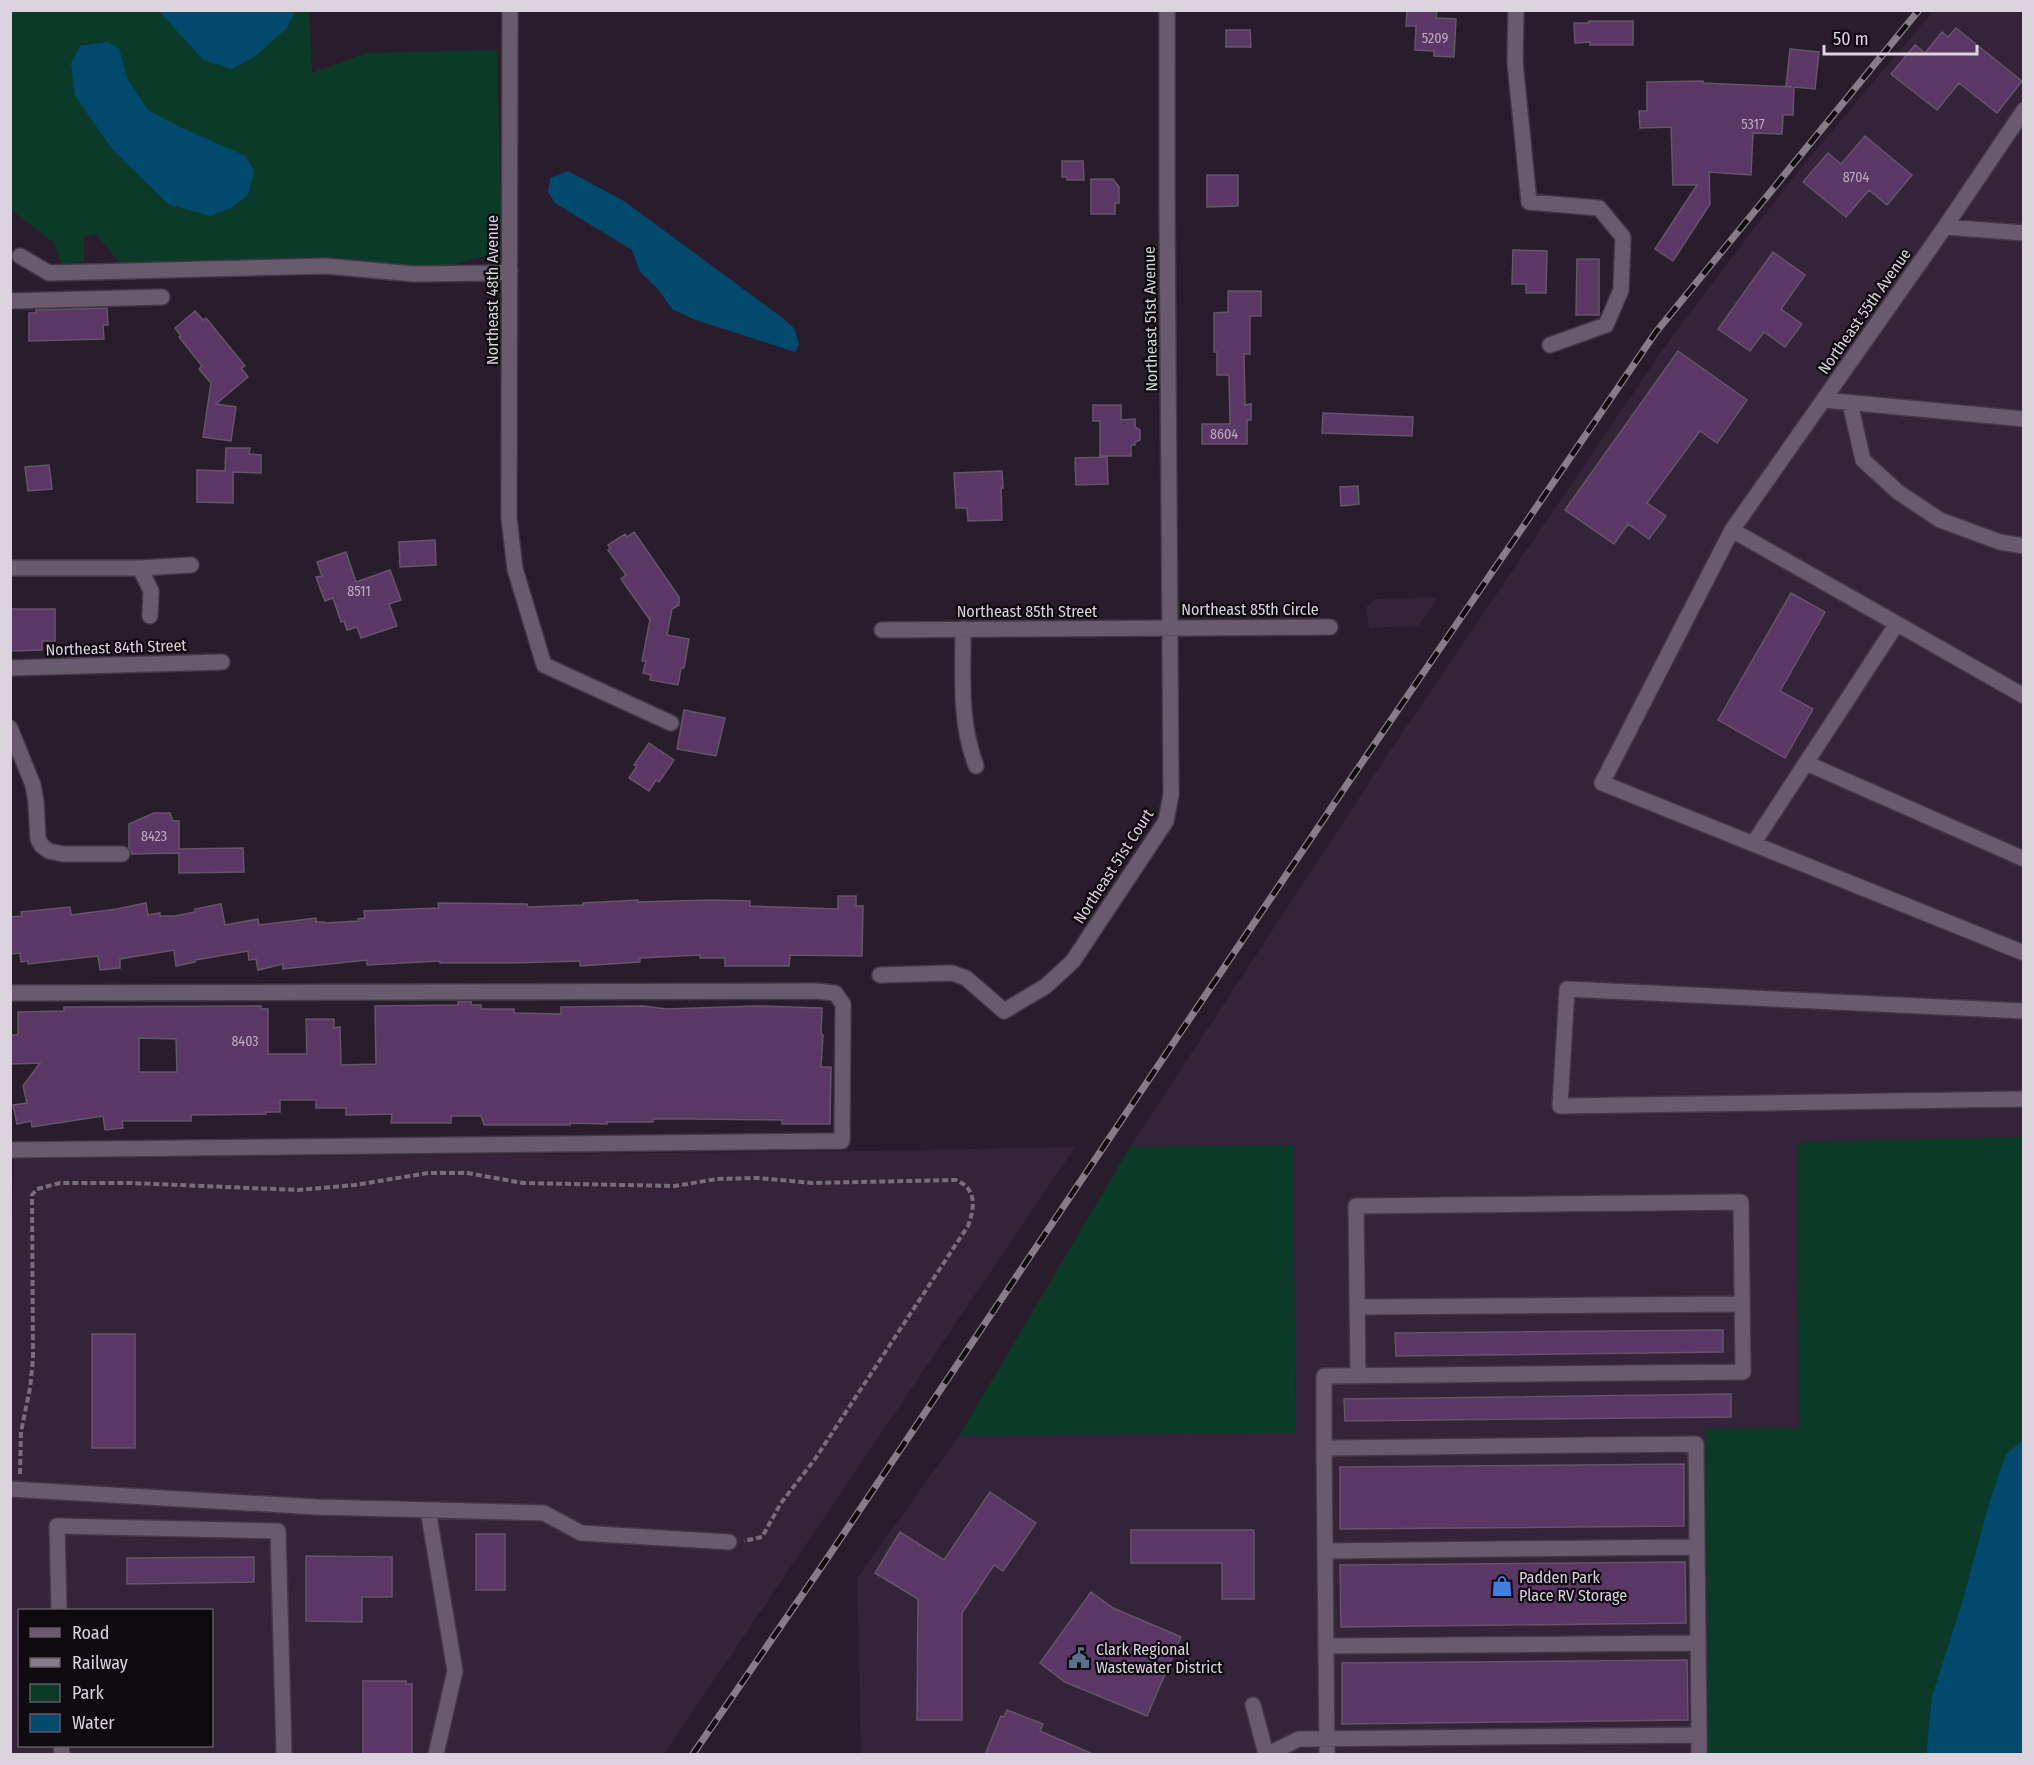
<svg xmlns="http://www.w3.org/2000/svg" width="2034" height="1765" font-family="'Fira Sans Condensed',sans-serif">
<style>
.built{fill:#342339;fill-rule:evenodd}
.green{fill:#0b3a28}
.water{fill:#014a6e}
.building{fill:#5b3765;stroke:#645568;stroke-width:1.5;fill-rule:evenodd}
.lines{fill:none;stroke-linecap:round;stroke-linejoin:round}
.minor-casing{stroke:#423845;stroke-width:18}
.path{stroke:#776d7b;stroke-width:4;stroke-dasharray:6 3;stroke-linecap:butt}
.minor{stroke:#695a6e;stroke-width:15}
.rail-casing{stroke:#877d8a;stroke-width:7}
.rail{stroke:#0f0910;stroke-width:4.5;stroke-dasharray:14;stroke-linecap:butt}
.labels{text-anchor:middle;stroke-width:4.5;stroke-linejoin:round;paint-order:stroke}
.number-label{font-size:14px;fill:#bbacc0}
.street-label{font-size:16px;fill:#dbd3de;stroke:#0f0910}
.poi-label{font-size:16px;fill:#dbd3de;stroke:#0f0910;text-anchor:start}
</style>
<rect width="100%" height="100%" fill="#291d2d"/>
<path class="built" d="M1933,11H2023V1137L1797,1142L1799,1429L1705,1430L1708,1754H861L857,1578L959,1436L1296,1432L1293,1145L1130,1147L1390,751L1672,336L1795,175Z
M1438,597L1418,626L1369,628L1366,607L1377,599Z
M1075,1147L664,1754H11L10,1279L14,1159L864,1151ZM20,1610H212V1746H20Z"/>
<path class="green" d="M10,11H309L312,73L366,53L497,50L502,252L443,267L397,269L325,257L122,266L96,234L84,237V261L62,265L54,243L11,210Z
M2023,1137V1440L2006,1454L1990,1500L1961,1606L1932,1696L1926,1754H1708L1705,1429L1799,1428L1797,1142Z
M1293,1145L1296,1433L959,1436L1130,1147Z"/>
<path class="water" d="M159,11H295L287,28L254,57L232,69L203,60Z
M107,42L119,48L127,78L148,110L182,128L246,156L254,172L248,195L231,208L211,216L168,204L113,150L75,96L71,63L80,46Z
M568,171L624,201L780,316L794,328L799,344L795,352L693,319L672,309L658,289L640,272L632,250L555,203L548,192L550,178Z
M2023,1440V1754H1926L1932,1696L1961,1606L1990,1500L2006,1454Z"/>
<path class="building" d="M1407,10H1437L1436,18L1456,19L1454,57L1434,56V51L1415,50L1416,26H1406Z
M1589,21H1633V45H1590V42L1575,43L1574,23H1589Z
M1956,28L2022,81L1997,113L1959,83L1937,110L1891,74L1915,45L1925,53L1942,32L1948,37Z
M1226,30H1250L1251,47H1226Z
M1790,49L1819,52L1815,89L1794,87L1793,115H1783L1782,134L1753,133L1751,175L1709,172L1710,204L1673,261L1655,249L1697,185H1673L1671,127L1640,128L1639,111H1647V82L1703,81V83L1792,87L1786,86Z
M1865,136L1912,175L1887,205L1869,190L1846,217L1803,182L1828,153L1841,164Z
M1062,161H1083L1084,180H1067V177H1062Z
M1207,175H1238V206L1207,207Z
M1091,179H1113L1119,187V203H1115V214H1091Z
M1513,250L1547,251L1546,293H1526V284H1512Z
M1773,252L1805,275L1781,309L1802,324L1785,347L1764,332L1750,351L1718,329Z
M1577,259H1599V315H1576Z
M1228,291H1261V316H1250V354H1244L1245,405L1251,404V420H1247V444H1202V424H1230L1229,375H1217V352H1214V313L1228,312Z
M107,308L108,325H103L104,339L29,341V313H36V310Z
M195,311L203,320L206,318L245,366L241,368L248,377L216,404L236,407L231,441L203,437L211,383L199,369L202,366L179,337L181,336L175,328Z
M1678,351L1747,400L1717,443L1700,431L1647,503L1666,516L1649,539L1628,524L1614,544L1565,510Z
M1093,405H1121V420L1135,419V427L1140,430V440L1135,442V445H1131V456H1100V421H1093Z
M1323,413L1413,417L1412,436L1322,433Z
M226,448H250L249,454L261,455V473L233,472V503L197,502V470L225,471Z
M1107,457L1108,484L1076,485L1075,458Z
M49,465L52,489L28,491L25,467Z
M1002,471L1003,488H1001L1002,520L968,521L967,508H956L954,473Z
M1358,486L1359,504L1341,506L1340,487Z
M634,532L679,597V605L672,609L667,635L689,639L684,668H681L678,685L650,680L651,675L643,673L646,661H642L650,620L621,579L626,575L608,550L610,548L608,545L625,534L627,537Z
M435,540L436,565L400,567L399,542Z
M346,552L356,582L390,570L401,600L389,604L397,626L361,638L357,627L347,630L344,621L341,622L333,598L325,601L316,577L322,576L317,562Z
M1791,593L1825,612L1780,691L1813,709L1785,758L1718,720Z
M10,609H55V641H42V650L10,651Z
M684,710L725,718L716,756L677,749Z
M649,743L674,760L659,782L656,780L649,791L629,778L637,766L634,765Z
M154,813H170L173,821H179V849L243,848L244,872L179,873V853L132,854L129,848V824Z
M838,896H856V906H863L862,956L790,955L789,966H725V958H700V955L640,958V962L580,966V961L510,963H440V961L367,965V960L283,969V964L258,970L256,959L249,960L248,951L195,960V962L176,966L174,950L120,959V968L100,970L98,956L28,964V961L21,962L20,953L10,954V917L22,916L21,912L70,907L71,915L117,909L146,903L148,915L160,913V916H175L195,912V909L221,904L225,925L258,919L259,925L316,918V922H324V923L358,921V919L365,918L364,911L439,908L438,903L527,904L528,907L583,905V903L638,900V902L713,900L750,901V906L838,909Z
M458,1002H471L472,1005H481V1009H514V1013L561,1014V1007L644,1006L666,1009L758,1006L822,1008L821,1034L823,1035L821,1067H831L830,1124H782V1120L692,1119H653V1122H607V1124L570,1123V1125H484L481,1116H451V1123H391L392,1114L346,1115V1108H316V1100H280V1112H266V1114L191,1115V1121H122L123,1128L105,1130L103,1116L32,1127L31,1121L17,1124L13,1105L27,1103L23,1086L40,1063L10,1064V1035H18V1012L64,1011V1007L261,1006V1009H268V1054H307L306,1019H334V1028L340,1027L341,1065L376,1064L375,1006L458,1005ZM139,1038L176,1039L177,1072H139Z
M1723,1330V1352L1396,1356L1395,1333Z
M92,1334H135V1448H92Z
M1731,1394V1417L1345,1421L1344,1399Z
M1684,1464V1526L1340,1529V1467Z
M990,1492L1036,1523L1003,1571L994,1565L962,1613V1720H917L918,1599L875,1573L900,1532L944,1560Z
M1131,1530H1254V1599H1222V1563H1131Z
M476,1534H505V1590H476Z
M306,1556L392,1557V1597H362V1622L306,1621Z
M254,1557V1582L127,1584V1558Z
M1685,1562L1686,1623L1341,1627L1340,1565Z
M1091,1592L1113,1608L1181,1637L1147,1716L1065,1682L1040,1663Z
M1687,1660L1688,1720L1342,1724V1663Z
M363,1681H406V1684H412V1755H363Z
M1007,1710L1043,1724L1040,1731L1095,1755H985L1001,1716L1004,1717Z"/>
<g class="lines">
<defs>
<path id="minor" d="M510,10L509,518L515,569L544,665L671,723
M1516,10L1515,62L1529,202L1599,208L1623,237L1621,290L1606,325L1550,345
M2024,110L1945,227L1732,530L1602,783L2024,953
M1945,227L2024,233
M20,256L49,273L326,266L414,274L494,273L510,271
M10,301L162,297
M1824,400L2024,419
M1850,403L1863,460L1898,492L1940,520L2000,542L2024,546
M1732,530L2024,696
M10,568H140L151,591L150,616
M140,568L191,565
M963,629C963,678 959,720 976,766
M882,630L1330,627
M10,668L222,662
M10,728L33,785L36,802L38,839L42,846L49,851L63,854H122
M1806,763L2024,859
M1753,844L1896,625
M880,975L952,973L966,978L1004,1011L1046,986L1073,961L1166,821L1171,795L1167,203V10
M10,993L815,991L835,993L843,1004L842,1141L10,1150
M2024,1011L1567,989L1560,1106L2024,1099
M1357,1307L1742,1304
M1324,1448V1376L1743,1372L1741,1202L1356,1206L1358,1375
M10,1489L317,1507L544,1513L581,1533L729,1542
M428,1510L455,1671L436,1754
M1325,1551L1697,1547
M59,1610L57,1526L278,1531L284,1754
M1326,1646L1698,1643
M1253,1705L1266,1754
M61,1746L62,1754
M1268,1754L1299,1739L1699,1735V1754
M1327,1754L1324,1448L1696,1444L1699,1735"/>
</defs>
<use href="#minor" class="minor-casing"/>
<path class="path" d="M20,1474L21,1432L30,1388L33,1359L32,1195L37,1189L60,1183H132L298,1190L355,1185L428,1173H467L523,1183L675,1186L717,1179L758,1178L813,1183L956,1180C977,1189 975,1207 968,1226L815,1459L781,1503L762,1537L744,1541"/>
<use href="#minor" class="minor"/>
<defs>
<path id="rail" d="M693,1754L820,1569L1348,783L1656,332L1919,10"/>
</defs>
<use href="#rail" class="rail-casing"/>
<use href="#rail" class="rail"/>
</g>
<defs>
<symbol id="shop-bare" viewBox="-9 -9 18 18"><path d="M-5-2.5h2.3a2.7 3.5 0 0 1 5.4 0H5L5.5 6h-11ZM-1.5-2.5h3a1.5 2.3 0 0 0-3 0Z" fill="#3f7fe0" stroke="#0f0910" stroke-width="2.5" paint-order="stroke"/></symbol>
<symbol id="civic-bare" viewBox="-9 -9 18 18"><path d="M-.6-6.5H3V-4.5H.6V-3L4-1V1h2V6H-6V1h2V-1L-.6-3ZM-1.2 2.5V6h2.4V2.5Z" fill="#5c6f8a" stroke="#0f0910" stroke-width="2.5" paint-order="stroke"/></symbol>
</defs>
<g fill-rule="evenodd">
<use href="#shop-bare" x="1487" y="1571" width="30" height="30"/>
<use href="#civic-bare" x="1064" y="1643" width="30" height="30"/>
</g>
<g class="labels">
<g class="number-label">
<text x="1435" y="43">5209</text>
<text x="1753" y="129">5317</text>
<text x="1856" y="182">8704</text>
<text x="1224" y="439">8604</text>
<text x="359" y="596">8511</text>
<text x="154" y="841">8423</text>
<text x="245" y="1046">8403</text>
</g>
<g class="street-label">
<text transform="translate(492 290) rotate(-90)" y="6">Northeast 48th Avenue</text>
<text transform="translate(1864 311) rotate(-55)" y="6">Northeast 55th Avenue</text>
<text transform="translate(1150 319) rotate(-91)" y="6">Northeast 51st Avenue</text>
<text x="1250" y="615">Northeast 85th Circle</text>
<text x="1027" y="617">Northeast 85th Street</text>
<text transform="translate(116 647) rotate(-2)" y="6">Northeast 84th Street</text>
<text transform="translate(1113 866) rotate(-57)" y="6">Northeast 51st Court</text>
</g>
<g class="poi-label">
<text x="1519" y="1583">Padden Park<tspan x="1519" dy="18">Place RV Storage</tspan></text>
<text x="1096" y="1655">Clark Regional<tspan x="1096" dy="18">Wastewater District</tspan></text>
</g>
</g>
<rect width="2034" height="1765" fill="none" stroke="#dbd3de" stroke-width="24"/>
<rect x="18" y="1609" width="195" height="138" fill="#0f0910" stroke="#615a62" stroke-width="1.5"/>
<rect x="30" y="1628" width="30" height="9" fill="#695a6e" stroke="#615a62" stroke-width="1.5"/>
<text x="72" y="1639" font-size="18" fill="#dbd3de">Road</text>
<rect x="30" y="1658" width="30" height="9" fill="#877d8a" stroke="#615a62" stroke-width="1.5"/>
<text x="72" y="1669" font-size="18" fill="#dbd3de">Railway</text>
<rect x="30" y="1684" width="30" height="18" fill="#0b3a28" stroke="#615a62" stroke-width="1.5"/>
<text x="72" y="1699" font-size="18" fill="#dbd3de">Park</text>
<rect x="30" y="1714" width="30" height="18" fill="#014a6e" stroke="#615a62" stroke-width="1.5"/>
<text x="72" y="1729" font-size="18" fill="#dbd3de">Water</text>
<path d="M1824 45v9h153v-9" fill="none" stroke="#dbd3de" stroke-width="3"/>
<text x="1833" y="45" font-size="18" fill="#dbd3de" stroke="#0f0910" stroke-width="4.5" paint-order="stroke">50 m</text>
</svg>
